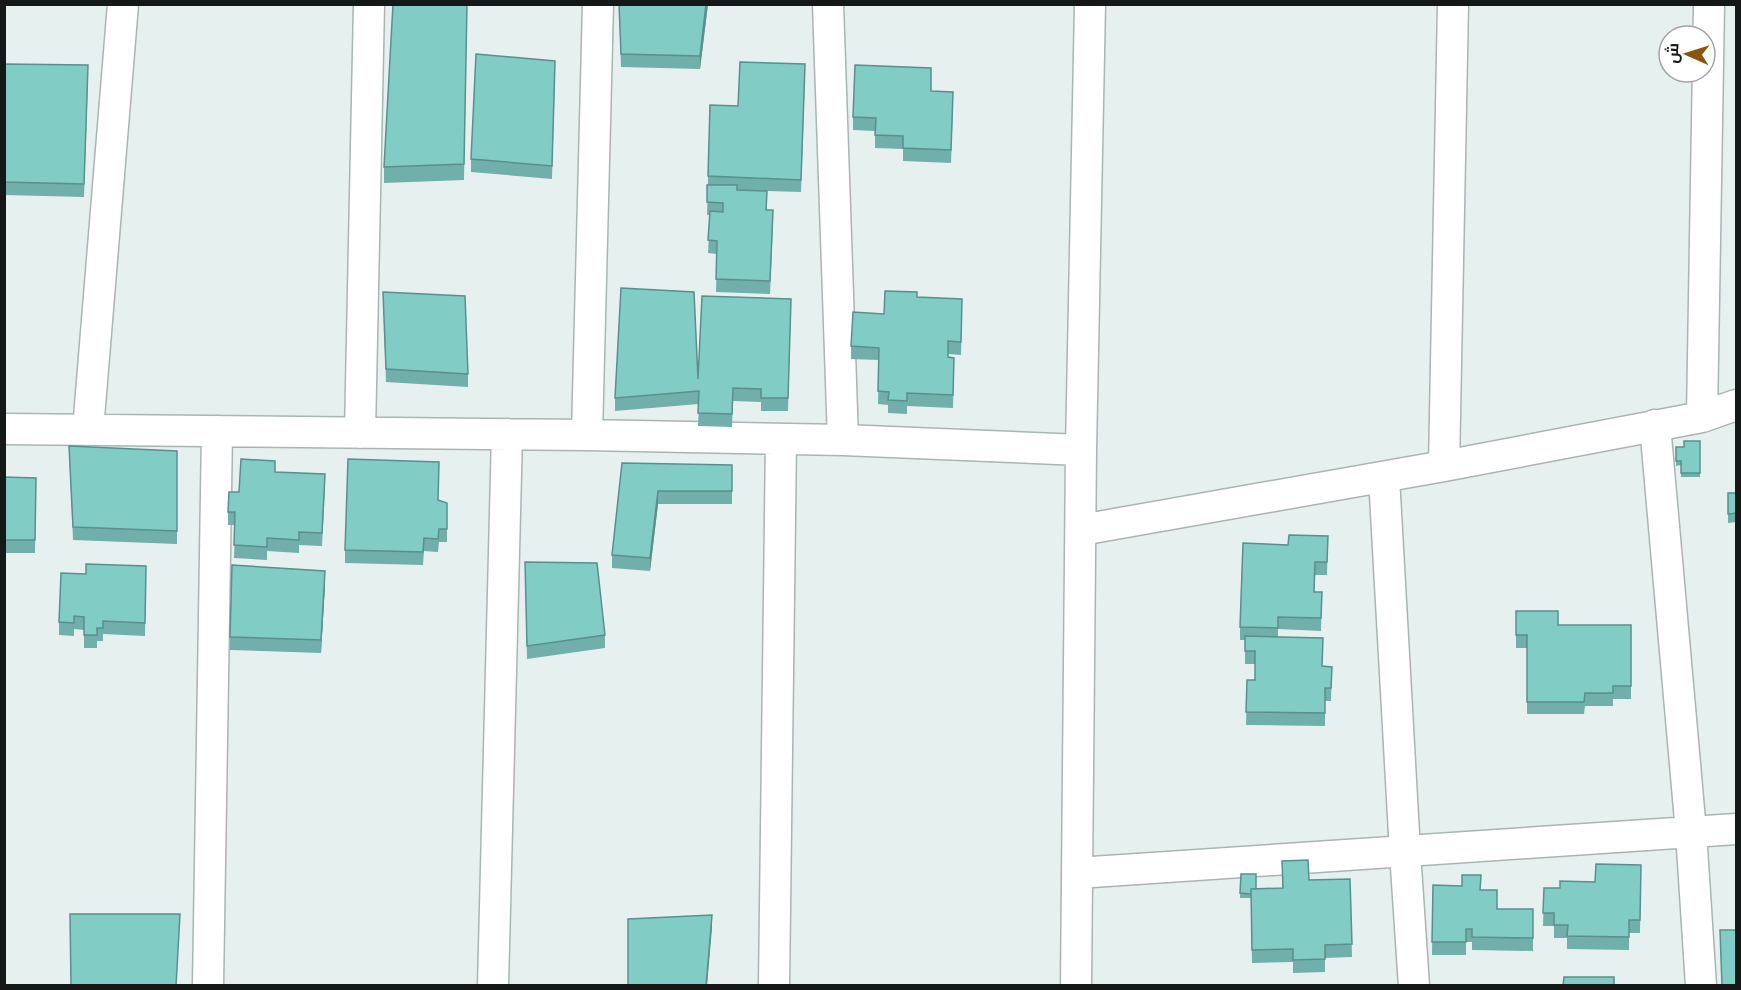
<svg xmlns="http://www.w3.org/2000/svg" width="1741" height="990" font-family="'Exo 2',Cairo,sans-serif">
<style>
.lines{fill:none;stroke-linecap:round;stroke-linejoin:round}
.minor-casing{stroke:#aab4b3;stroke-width:33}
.minor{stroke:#fff;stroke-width:30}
.wall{fill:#70afaa}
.shaded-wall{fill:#5b8f8b}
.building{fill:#82ccc6;stroke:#5b8f8b;stroke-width:1.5}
</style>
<rect width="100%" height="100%" fill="#e6f1ef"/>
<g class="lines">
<defs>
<path id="minor" d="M828,4L843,440
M1702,417L1709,4
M1655,425L1691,832L1701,986
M4,429L587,435L843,440L1081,450
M88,430L123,4
M360,433L369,4
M587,435L598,4
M1444,466L1453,4
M1384,477L1405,852L1414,986
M1081,530L1444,466L1702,417L1736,405
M1077,873L1736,829
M208,986L217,431
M493,986L507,434
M774,986L781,439
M1076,986L1081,450L1090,4"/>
</defs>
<use href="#minor" class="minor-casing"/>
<use href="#minor" class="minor"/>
</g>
<path class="wall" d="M467,4L464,180L384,183V167Z
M619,4H708L700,69L621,67Z
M4,64L88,78L84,197L4,195Z
M555,74L552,179L471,172V159Z
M805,77L801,192L767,191V210L773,223L770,294L716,292L717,254L708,253L710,215H707L710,105L738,106Z
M931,91L953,105L951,163L903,161V149L875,148V131L853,130V117Z
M383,292L468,374V387L386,382Z
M917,297L962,312L961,355L948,354V357L954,370L953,408L907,406V414L888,413V405L878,404L879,360L851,359V346L884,314Z
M791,299L788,411H761V402L733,401L732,427L698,426L699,404L615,411V398L698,379Z
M1700,441V477H1681V465L1676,466V447H1684Z
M69,446L177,451V544L73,540Z
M622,463L732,465V504H658L650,571L612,568V555Z
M275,472L325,487L322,546L299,545V553L267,551V560L234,558L235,525H228V512L239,492Z
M4,477L36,478L35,553H4Z
M1728,493H1737V522L1728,523Z
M438,500L447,503V542H439L438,552L424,551L423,565L345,563V550Z
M1328,536L1327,575H1315L1314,592H1322L1321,631L1278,629V637L1323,666L1332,667L1331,701H1325V726L1246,725L1247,680H1255V664H1245V640H1240V627L1288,545Z
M525,562L605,635V648L527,659Z
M146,566L145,636L103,634V641H97V648H84V630L74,629V636L59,635V622L86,574Z
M325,584L321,653L230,650V637Z
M1516,611L1558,625H1631V699H1613V706H1585L1584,714H1527V648H1516Z
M1282,861L1309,880L1350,879L1352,957L1325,958V972L1293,973V962L1252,963L1251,898H1240L1241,874L1256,889L1282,888Z
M1641,865L1640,933H1629V950L1567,949V938H1554V926H1543L1544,888H1560L1595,882Z
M1433,885L1480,890L1497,909H1533V951L1472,950V942H1466V955H1432Z"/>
<path class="shaded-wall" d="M706,4H708L700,69V56Z
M658,491V504L650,571V558Z
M325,571V584L321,653V640Z
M712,915V928L707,986H706Z"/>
<path class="building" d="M393,4H467L464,164L384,167Z
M619,4H706L700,56L621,54Z
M476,54L555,61L552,166L471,159Z
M740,62L805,64L801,180L708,176L710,105L738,106Z
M4,64L88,65L84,184L4,182Z
M855,65L931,68V91L953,92L951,150L903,148V136L875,135L876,118L853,117Z
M707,185H737V190L767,191L766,210H773L770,281L716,279L717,241L708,240L710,211L723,212V203L707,202Z
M621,288L694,292L698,379L702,296L791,299L788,398H761V389L733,388L732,414L698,413L699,391L615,398Z
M885,291L917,292V297L962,299L961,342L948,341V357L954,358L953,395L907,393V401L888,400L889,392L878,391L879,348L851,346L853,312L884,314Z
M383,292L465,296L468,374L386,369Z
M1684,441H1700V473H1681V461H1676V447H1684Z
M69,446L177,451V531L73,527Z
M241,459L275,461V472L325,474L322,533L299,532V540L267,538V547L234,545L235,512H228L229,492H239Z
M348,459L439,462L438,500L447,503V529H439L438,539L424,538L423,552L345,550Z
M622,463L732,465V491H658L650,558L612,555Z
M4,477L36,478L35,540H4Z
M1728,493H1737V513L1728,514Z
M1289,535L1328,536L1327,562H1315L1314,592H1322L1321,618L1278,617V628L1240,627L1243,543L1288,545Z
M525,562L597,563L605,635L527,646Z
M86,564L146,566L145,623L103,621V628H97V635H84V617L74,616V623L59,622L61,573L86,574Z
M232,565L325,571L321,640L230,637Z
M1516,611H1558V625H1631V686H1613V693H1585L1584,702H1527V635H1516Z
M1245,636L1323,638L1322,666L1332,667L1331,688H1325V713L1246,712L1247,680H1255V651H1245Z
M1308,860L1309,880L1350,879L1352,944L1325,945V959L1293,960V949L1252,950L1251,889L1283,888L1282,861Z
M1596,864L1641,865L1640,920H1629V937L1567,936L1568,925H1554V913H1543L1544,888H1560V881L1595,882Z
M1241,874H1256V889H1251V894L1240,893Z
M1462,875H1481L1480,890H1497V909H1533V938L1472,937V929H1466V942H1432L1433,885L1462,886Z
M70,914H180L176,986H71Z
M712,915L706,986H628V919Z
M1720,930H1737V986H1722Z
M1564,977H1614V986H1563Z"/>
<rect width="1741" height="990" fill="none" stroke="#141817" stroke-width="12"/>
<g transform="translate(1687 54) rotate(273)"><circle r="28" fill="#ffffff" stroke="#a1a3a2" stroke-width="1.5"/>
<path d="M0-4.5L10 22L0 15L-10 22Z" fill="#8c530b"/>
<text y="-9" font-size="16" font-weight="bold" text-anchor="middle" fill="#141817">ش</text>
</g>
</svg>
